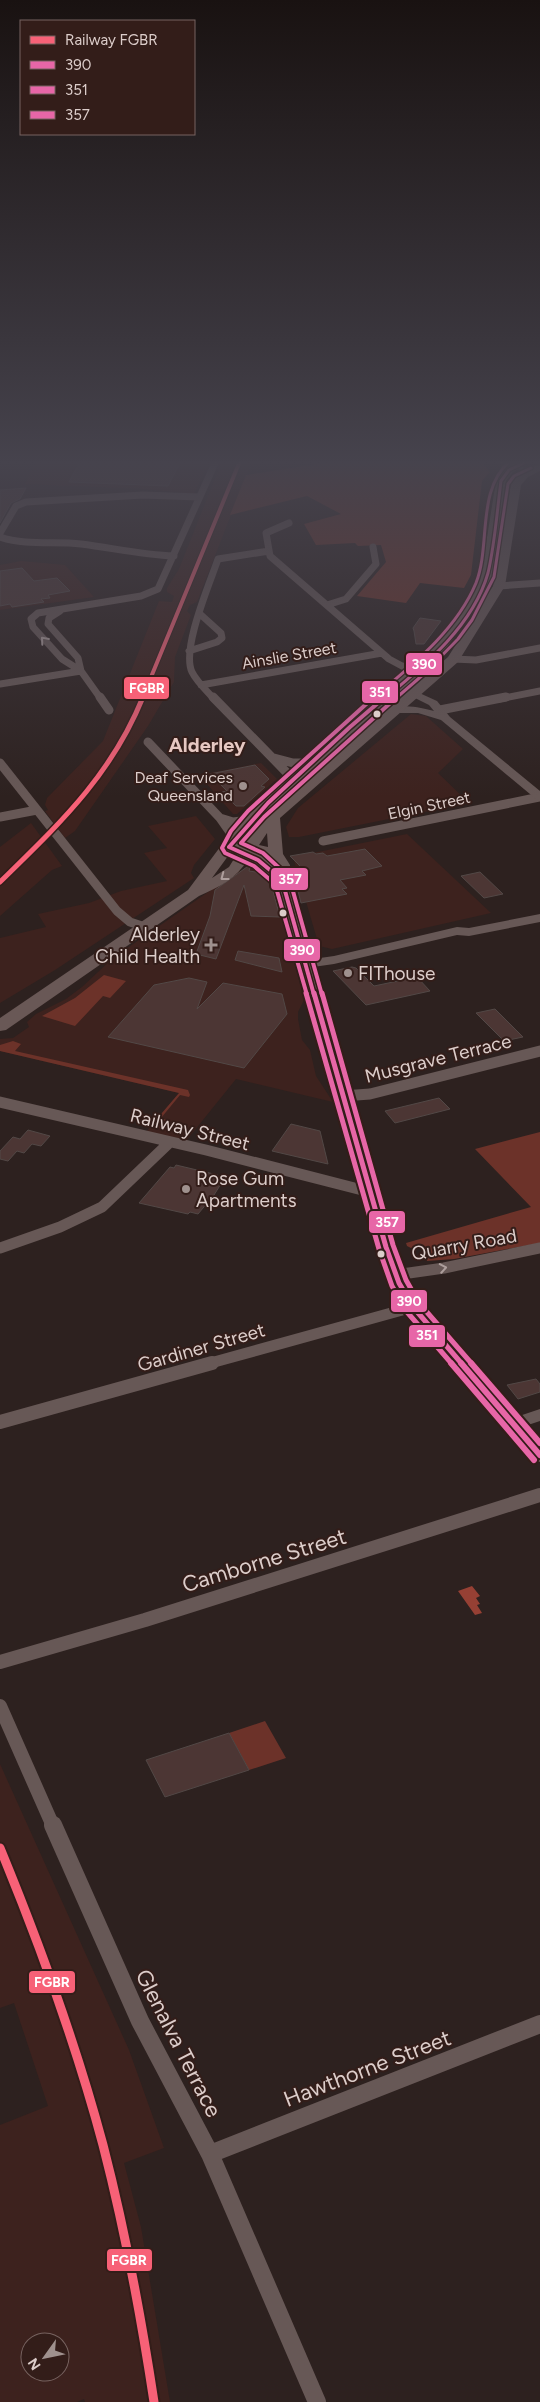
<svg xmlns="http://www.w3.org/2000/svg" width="540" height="2402" font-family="Figtree,sans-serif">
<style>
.built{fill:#3d221e;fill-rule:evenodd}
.green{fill:#6c3229}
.water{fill:#964034}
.building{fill:#4c3634;stroke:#524846}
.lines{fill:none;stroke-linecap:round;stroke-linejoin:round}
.minor-far4{stroke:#675856;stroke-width:7}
.minor-far3{stroke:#675856;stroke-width:9}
.minor-far2{stroke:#675856;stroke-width:11}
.minor-far1{stroke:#675856;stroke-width:14}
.minor{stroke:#675856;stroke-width:18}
.tertiary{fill:#675856;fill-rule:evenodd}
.primary{fill:#695856;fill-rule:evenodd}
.bus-1-far3-casing{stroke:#331d19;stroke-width:5.5}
.bus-1-far2-casing{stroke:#331d19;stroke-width:7}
.bus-1-far1-casing{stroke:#331d19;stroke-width:9}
.bus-1-casing{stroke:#331d19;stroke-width:10}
.bus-2-far3-casing{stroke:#331d19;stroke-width:5.5}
.bus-2-far2-casing{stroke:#331d19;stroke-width:7}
.bus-2-far1-casing{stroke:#331d19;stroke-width:9}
.bus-2-casing{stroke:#331d19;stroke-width:10}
.bus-3-far3-casing{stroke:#331d19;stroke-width:5.5}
.bus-3-far2-casing{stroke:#331d19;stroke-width:7}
.bus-3-far1-casing{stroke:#331d19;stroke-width:9}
.bus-3-casing{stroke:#331d19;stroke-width:10}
.bus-1-far3{stroke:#e766a7;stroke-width:3}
.bus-1-far2{stroke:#e766a7;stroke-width:4}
.bus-1-far1{stroke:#e766a7;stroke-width:5}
.bus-1{stroke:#e766a7;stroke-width:6}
.bus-2-far3{stroke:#e766a7;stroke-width:3}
.bus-2-far2{stroke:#e766a7;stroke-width:4}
.bus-2-far1{stroke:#e766a7;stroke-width:5}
.bus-2{stroke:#e766a7;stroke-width:6}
.bus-3-far3{stroke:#e766a7;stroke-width:3}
.bus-3-far2{stroke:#e766a7;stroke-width:4}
.bus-3-far1{stroke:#e766a7;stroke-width:5}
.bus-3{stroke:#e766a7;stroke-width:6}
.rail-1-far2-casing{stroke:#331d19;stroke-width:6}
.rail-1-far1-casing{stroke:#331d19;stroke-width:8}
.rail-1-casing{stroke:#331d19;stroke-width:13}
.rail-1-far2{stroke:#f76177;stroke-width:4}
.rail-1-far1{stroke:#f76177;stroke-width:5}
.rail-1{stroke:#f76177;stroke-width:9}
.oneway{stroke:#ad9e9c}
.oneway2{stroke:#ae9e9c}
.bus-dot{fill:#dccdca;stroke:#331d19;stroke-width:2}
.poi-dot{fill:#9f918e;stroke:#331d19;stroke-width:2}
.labels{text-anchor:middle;stroke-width:4;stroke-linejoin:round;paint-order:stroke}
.far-street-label{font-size:16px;fill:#dccdca;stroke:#331d19}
.far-poi-label{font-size:16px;fill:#dccdca;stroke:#331d19;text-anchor:end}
.poi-label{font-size:19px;fill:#dccdca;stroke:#331d19;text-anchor:start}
.street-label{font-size:19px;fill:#dccdca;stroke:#331d19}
.far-district-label{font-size:20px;font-weight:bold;fill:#e6c8c2;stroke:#331d19}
.near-street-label{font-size:22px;fill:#dccdca;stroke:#331d19}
.line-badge{stroke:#331d19;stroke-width:2}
.badge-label{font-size:14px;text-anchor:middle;font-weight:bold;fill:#fff}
</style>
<rect width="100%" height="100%" fill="#2d211f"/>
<path class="built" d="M36,461H210L194,494L144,489L25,484Z
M222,461H252L197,602L190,605L187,611L191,615L175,657L174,682L148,726L75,831L65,838L45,811L48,810L45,805L47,798L103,741L159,601L172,602L174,596L167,592V588L179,569Z
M21,561L65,565L94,597L0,610V565Z
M411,714L426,716L463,749L438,773L469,803L299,837H289L286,827L298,808Z
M261,763L277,779L237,814H233L199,775Z
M196,816L215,839L194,865L191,873L194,878L55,970L0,1003V938L46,927L38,914L89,903L121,891L167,881L144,853L167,848L148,826Z
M31,823L62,866L52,870L0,916V847Z
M407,834L491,913L332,949L319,946L293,857Z
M257,866L270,875L298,977L304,1000L298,1012V1019L302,1040L310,1050L316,1076L333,1102L236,1079L186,1141L146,1132L179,1093L0,1051V1039L13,1038L29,1027L27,1022L36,1014L66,999L82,987L113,958L237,872Z
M0,1764L129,2050L164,2148L124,2163L141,2227L170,2402H85L84,2399L77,2402H0V2125L48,2106L14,2003L0,2008ZM30,2342H60V2372H30Z"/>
<path class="green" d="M336,461H481L490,472L482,481L471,575L464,588L420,583L406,603L357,596L386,562L381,545L358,546L355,543L316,545L304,524L341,514L307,496L230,515L246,475Z
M104,975L126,981L110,998L103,996L75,1026L42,1016L75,998Z
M13,1041L21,1044L15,1051L188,1090L190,1095L189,1097L180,1095L161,1118L170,1121L164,1129L150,1127L179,1093L0,1051V1045Z
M540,1132V1243L454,1259L427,1261L422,1248H411L407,1246L406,1243L531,1207L475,1149Z
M265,1721L286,1758L249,1770L229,1733Z"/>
<path class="water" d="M472,1586L480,1596L476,1598L480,1604L477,1605L482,1613L475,1615L458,1591Z"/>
<path class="building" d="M80,461H181L168,486L69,482Z
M26,488L20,499L11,503L0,523V490Z
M22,568L34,581L57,578L70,591L48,595L50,598L41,599L44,602L12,607L10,604L0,606V571Z
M420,618L441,621L424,644H416L414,631L413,628Z
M255,765L269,779L261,786L265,787L244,806H236L222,792L227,791L210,774Z
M365,849L382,866L362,871L366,875L340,880L347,888L342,889L347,894L301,903L297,887L301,886L296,867L300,866L290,856L313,852L316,854L323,853L327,856Z
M251,864L249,871L262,873L270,880L280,917L251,916L244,885L216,959L196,954L210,916L215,890Z
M480,872L503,894L484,898L461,876Z
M238,951L279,958L282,972L235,960Z
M352,967L356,968L374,986L417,977L430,991L366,1005L333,971Z
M189,978L207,982L197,1009L223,983L282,994L287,1014L244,1068L108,1037L154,985Z
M495,1009L523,1037L504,1041L476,1013Z
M439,1098L450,1109L395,1123L385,1111Z
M291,1124L320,1131L328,1164L272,1151Z
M28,1130L50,1136L41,1146L32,1144L24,1153L17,1151L8,1161L0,1159V1151L13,1137L20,1139Z
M176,1165L218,1175L217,1177L224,1179L214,1195L198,1214L190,1212L188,1214L139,1203L170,1167L174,1168Z
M536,1379L540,1384V1392L518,1399L507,1385Z
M229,1733L249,1770L165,1797L146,1760Z"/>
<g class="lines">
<path class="minor-far4" d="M289,523L266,533L270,556L389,659L402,666L417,670
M0,533L16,506L26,502L143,495L199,497
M0,537C26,546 55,541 81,544C113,548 142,555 174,556
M499,586L540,583
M327,605L346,599L376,564L373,547
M60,611L49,618L48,624L78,658L81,671
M189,651L217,642L222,638L221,633L200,614
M453,659L476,660L540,648
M0,684L81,671
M201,685L382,653
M101,699L81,671L62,659L33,627L31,619L38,613L141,596L158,589L216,461
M214,699C206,690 197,682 192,672C181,649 210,583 218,559L269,551
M499,699L540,691"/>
<path class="minor-far3" d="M100,697L109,710
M213,697L293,779
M440,710L506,697
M148,742L220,818L234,838
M274,758L293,763H311
M0,763L117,911L130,922L145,927
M0,817L37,810
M220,818L233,822L250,820
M323,841L540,797"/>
<path class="minor-far2" d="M343,1096L370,1094L540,1051
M0,1102L206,1150L370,1192
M0,1248L60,1227L102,1207L170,1142
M395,1275L444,1268L540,1248
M207,1364L413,1307"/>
<path class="minor-far1" d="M0,1422L212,1363
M0,1662L145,1620L540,1495
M0,1706L53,1826"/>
<path class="minor" d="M53,1825L140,2021L210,2154L317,2402
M210,2154L540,2024"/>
<path class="tertiary" d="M493,461H507L536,471L532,474Z
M415,691L437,701L450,717L540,791V800L536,799L441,720L418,713H391L390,711C400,702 422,708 434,711L429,705L411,696L410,694Z
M540,914V922L469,936L457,935L334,964L306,968L300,964L306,960L334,956L457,927L469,928Z
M540,1409V1421L513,1430L507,1428L505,1424L507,1420Z"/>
<path class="primary" d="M519,461H533L513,472L506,481L493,575L482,599L447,647L422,673L372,715L259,819L237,844L243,846L262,819L448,657L493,586L511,484L520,473L540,464V471L528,477L521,485L505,586L458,662L280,818L283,854L290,865V880L396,1247L409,1283L421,1304L540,1441V1462L532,1460L406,1311L389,1283L376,1247L275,881L248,860C236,878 220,887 199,896L6,1030L0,1031V1018L188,890L229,835L249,813L362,709L412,667L439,641L470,599L481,575L496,481L505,468ZM267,833L268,847L259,845ZM231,852L237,854L229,867L212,878ZM260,854L271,859L275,866Z"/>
<defs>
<path id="bus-1-far3" d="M384,699C425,665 473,626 488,573C495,543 497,511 501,481L509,470L528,461"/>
<path id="bus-1-far2" d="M314,995L282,880L258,860L229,847L268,803L350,727L385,697"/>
<path id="bus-1-far1" d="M314,993L386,1247L399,1283L413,1307L462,1364"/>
<path id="bus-1" d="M461,1363L540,1455"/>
<path id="bus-2-far3" d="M372,699C411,666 456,631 476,583C491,545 476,490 510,461"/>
<path id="bus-2-far2" d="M307,995L275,884L254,866L225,853L222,848L231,831L248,811L374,697"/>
<path id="bus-2-far1" d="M306,993L379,1249L392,1286L407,1312L452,1364"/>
<path id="bus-2" d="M451,1363L534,1460"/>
<path id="bus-3-far3" d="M395,699L425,673L458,639L472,620L494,577L508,484L514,476L531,468"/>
<path id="bus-3-far2" d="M322,995L289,877L263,853L241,843L264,817L397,697"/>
<path id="bus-3-far1" d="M322,993L393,1245L406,1280L419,1303L472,1364"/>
<path id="bus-3" d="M471,1363L540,1443"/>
</defs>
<use href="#bus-1-far3" class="bus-1-far3-casing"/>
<use href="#bus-1-far2" class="bus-1-far2-casing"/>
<use href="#bus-1-far1" class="bus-1-far1-casing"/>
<use href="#bus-1" class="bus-1-casing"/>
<use href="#bus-2-far3" class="bus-2-far3-casing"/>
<use href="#bus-2-far2" class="bus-2-far2-casing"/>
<use href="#bus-2-far1" class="bus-2-far1-casing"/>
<use href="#bus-2" class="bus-2-casing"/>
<use href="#bus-3-far3" class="bus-3-far3-casing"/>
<use href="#bus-3-far2" class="bus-3-far2-casing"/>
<use href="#bus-3-far1" class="bus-3-far1-casing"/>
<use href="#bus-3" class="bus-3-casing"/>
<use href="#bus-1-far3" class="bus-1-far3"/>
<use href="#bus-1-far2" class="bus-1-far2"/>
<use href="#bus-1-far1" class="bus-1-far1"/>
<use href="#bus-1" class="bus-1"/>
<use href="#bus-2-far3" class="bus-2-far3"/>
<use href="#bus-2-far2" class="bus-2-far2"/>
<use href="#bus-2-far1" class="bus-2-far1"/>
<use href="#bus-2" class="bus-2"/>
<use href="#bus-3-far3" class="bus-3-far3"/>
<use href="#bus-3-far2" class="bus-3-far2"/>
<use href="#bus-3-far1" class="bus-3-far1"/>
<use href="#bus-3" class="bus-3"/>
<defs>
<path id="rail-1-far2" d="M142,699L240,461"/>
<path id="rail-1-far1" d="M0,882C59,824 111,776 143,697"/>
<path id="rail-1" d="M0,1848C40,1945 76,2044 103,2145C125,2230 141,2316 154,2402"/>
</defs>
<use href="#rail-1-far2" class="rail-1-far2-casing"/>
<use href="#rail-1-far1" class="rail-1-far1-casing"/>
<use href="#rail-1" class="rail-1-casing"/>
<use href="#rail-1-far2" class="rail-1-far2"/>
<use href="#rail-1-far1" class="rail-1-far1"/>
<use href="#rail-1" class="rail-1"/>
</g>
<defs><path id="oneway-chevron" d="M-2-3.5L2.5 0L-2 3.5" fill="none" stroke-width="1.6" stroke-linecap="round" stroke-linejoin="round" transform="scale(1.25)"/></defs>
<g class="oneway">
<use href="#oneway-chevron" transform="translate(44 640) rotate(-131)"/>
<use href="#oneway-chevron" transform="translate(443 1268) rotate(-10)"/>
</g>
<use class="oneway2" href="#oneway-chevron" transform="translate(224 877) rotate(143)"/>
<linearGradient id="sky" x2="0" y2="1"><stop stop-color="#191211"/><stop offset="0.58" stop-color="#46434d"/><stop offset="1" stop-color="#46434d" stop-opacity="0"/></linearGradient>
<rect width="540" height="797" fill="url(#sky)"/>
<g class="bus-dot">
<circle cx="377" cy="714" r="4.5"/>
<circle cx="283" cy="913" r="4.5"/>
<circle cx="381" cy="1254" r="4.5"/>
</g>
<g class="poi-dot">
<circle cx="243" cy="786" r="5"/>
<path d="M208.5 937.5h5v5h5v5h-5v5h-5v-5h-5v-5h5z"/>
<circle cx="348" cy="973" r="5"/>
<circle cx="186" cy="1189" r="5"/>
</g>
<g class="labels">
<g class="far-street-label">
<text transform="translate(289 655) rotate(-10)" y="6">Ainslie Street</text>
<text transform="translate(429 805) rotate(-12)" y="6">Elgin Street</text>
</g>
<g class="far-poi-label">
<text x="233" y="783">Deaf Services<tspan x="233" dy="18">Queensland</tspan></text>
</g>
<g class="poi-label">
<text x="200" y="941" text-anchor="end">Alderley<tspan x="200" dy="22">Child Health</tspan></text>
<text x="358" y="980">FIThouse</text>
<text x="196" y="1185">Rose Gum<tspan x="196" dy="22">Apartments</tspan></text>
</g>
<g class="street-label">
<text transform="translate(438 1058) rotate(-14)" y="7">Musgrave Terrace</text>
<text transform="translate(190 1129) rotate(14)" y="7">Railway Street</text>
<text transform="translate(464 1244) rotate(-10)" y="7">Quarry Road</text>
<text transform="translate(201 1347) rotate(-16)" y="7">Gardiner Street</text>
</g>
<g class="far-district-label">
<text x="207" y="752">Alderley</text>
</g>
<g class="near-street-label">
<text transform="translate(264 1560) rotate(-17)" y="8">Camborne Street</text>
<text transform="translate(179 2043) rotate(63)" y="8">Glenalva Terrace</text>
<text transform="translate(367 2068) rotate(-21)" y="8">Hawthorne Street</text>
</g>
</g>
<g class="line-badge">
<rect x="405" y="652" width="38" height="24" rx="5" fill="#e766a7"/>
<rect x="123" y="676" width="47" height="24" rx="5" fill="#f76177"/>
<rect x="361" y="680" width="38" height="24" rx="5" fill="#e766a7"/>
<rect x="270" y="867" width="39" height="24" rx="5" fill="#e766a7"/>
<rect x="283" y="938" width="38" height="24" rx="5" fill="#e766a7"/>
<rect x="368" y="1210" width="38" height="24" rx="5" fill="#e766a7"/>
<rect x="390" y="1289" width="38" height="24" rx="5" fill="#e766a7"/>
<rect x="408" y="1324" width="38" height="24" rx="5" fill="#e766a7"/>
<rect x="28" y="1970" width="48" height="24" rx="5" fill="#f76177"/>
<rect x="106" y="2248" width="47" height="24" rx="5" fill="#f76177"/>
</g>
<g class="badge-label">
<text x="424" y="669">390</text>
<text x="147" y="693">FGBR</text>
<text x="380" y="697">351</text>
<text x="290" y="884">357</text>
<text x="302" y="955">390</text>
<text x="387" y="1227">357</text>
<text x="409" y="1306">390</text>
<text x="427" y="1340">351</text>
<text x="52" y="1987">FGBR</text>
<text x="129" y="2265">FGBR</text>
</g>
<rect x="20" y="20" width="175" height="115" fill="#331d19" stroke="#776360"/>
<rect x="30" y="36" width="25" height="8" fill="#f76177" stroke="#776360"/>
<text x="65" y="45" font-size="15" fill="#dccdca">Railway FGBR</text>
<rect x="30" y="61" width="25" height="8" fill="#e766a7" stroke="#776360"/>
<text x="65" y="70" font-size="15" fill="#dccdca">390</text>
<rect x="30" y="86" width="25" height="8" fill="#e766a7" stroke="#776360"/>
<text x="65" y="95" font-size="15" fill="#dccdca">351</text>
<rect x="30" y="111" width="25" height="8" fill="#e766a7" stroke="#776360"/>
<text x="65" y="120" font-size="15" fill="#dccdca">357</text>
<g transform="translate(45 2357) rotate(237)"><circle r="24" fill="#331d19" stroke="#776360"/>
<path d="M0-4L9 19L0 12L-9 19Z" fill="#9f918e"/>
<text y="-8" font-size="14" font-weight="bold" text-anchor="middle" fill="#dccdca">N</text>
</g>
</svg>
